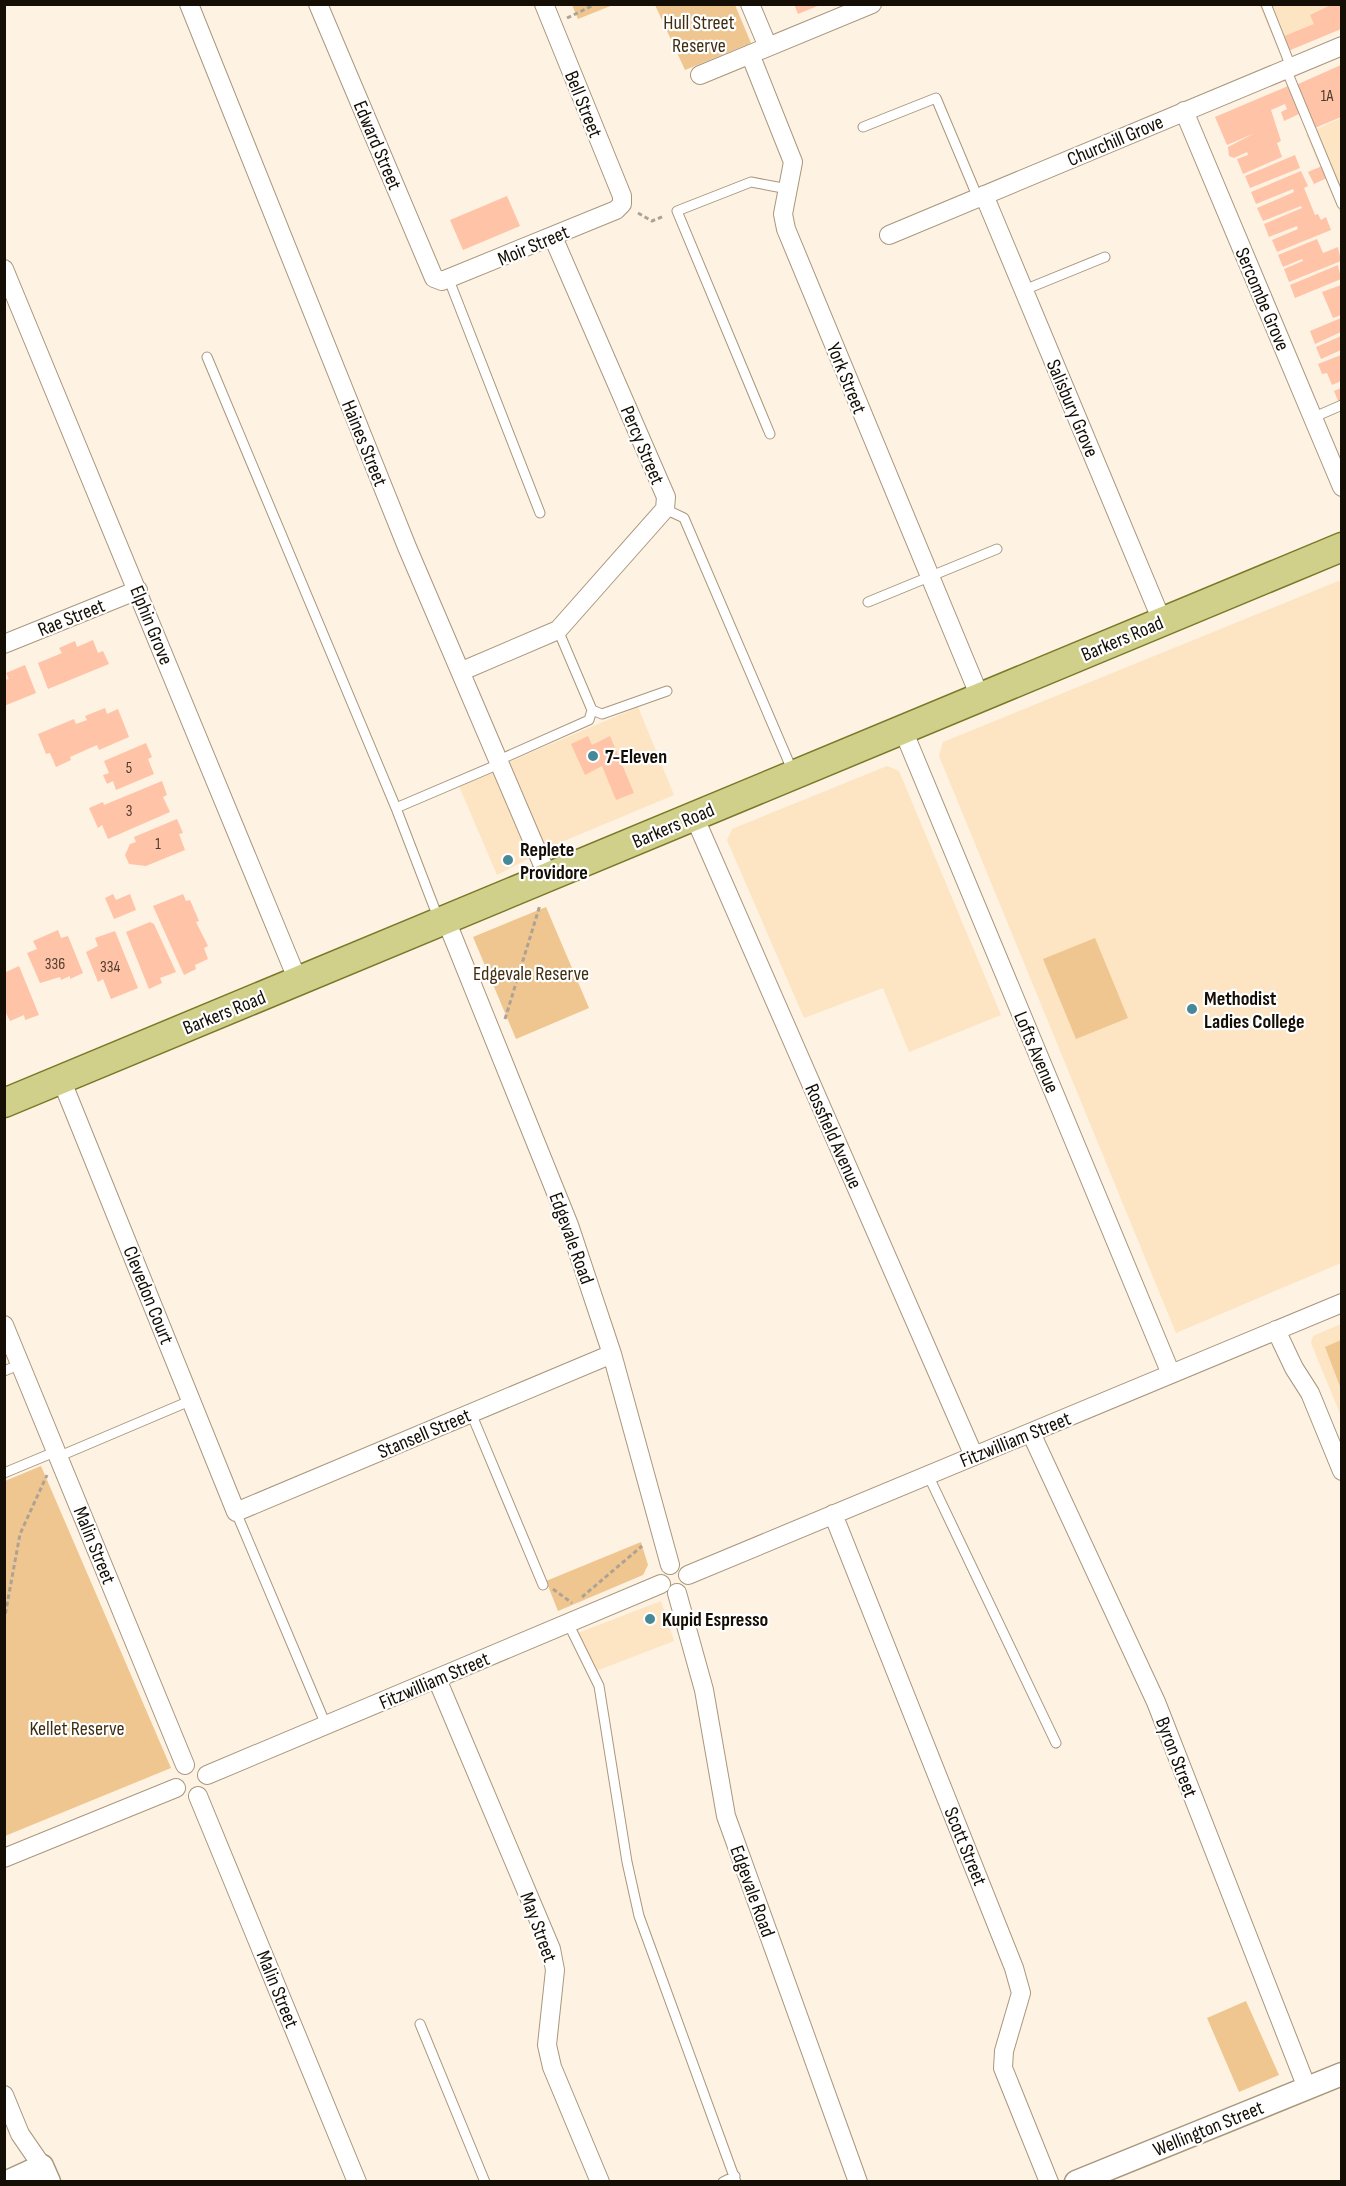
<svg xmlns="http://www.w3.org/2000/svg" width="1346" height="2186" font-family="'Sofia Sans Condensed',sans-serif">
<style>
.built{fill:#fde4c2}
.green{fill:#efc68f}
.building{fill:#ffc3a7}
.lines{fill:none;stroke-linecap:round;stroke-linejoin:round}
.service-casing{stroke:#a9977d;stroke-width:11}
.minor-casing{stroke:#a9977d;stroke-width:20}
.tertiary-casing{stroke:#a9977d;stroke-width:25}
.primary-casing{stroke:#7a7829;stroke-width:31}
.path{stroke:#ada395;stroke-width:3;stroke-dasharray:4.5 3;stroke-linecap:butt}
.service{stroke:#fff;stroke-width:9}
.minor{stroke:#fff;stroke-width:18}
.tertiary{stroke:#fff;stroke-width:22}
.primary{stroke:#d0d08a;stroke-width:28}
.poi-dot{fill:#458898;stroke:#fff;stroke-width:2}
.labels{text-anchor:middle;stroke-width:4.5;stroke-linejoin:round;paint-order:stroke}
.number-label{font-size:16px;fill:#4f3b2e}
.park-label{font-size:20px;fill:#412e11;stroke:#fff}
.street-label{font-size:20px;fill:#140e05;stroke:#fff}
.poi-label{font-size:20px;font-weight:bold;fill:#140e05;stroke:#fff;text-anchor:start}
</style>
<rect width="100%" height="100%" fill="#fef2e2"/>
<path class="built" d="M1259,5H1341V29L1288,51L1282,57Z
M1341,118V216L1306,134Z
M1341,580V1263L1176,1333L939,756L943,742Z
M638,707L674,795L559,843L497,875L459,786L516,759Z
M887,766L899,771L1001,1015L909,1052L883,988L804,1018L727,840L732,829Z
M1341,1324V1416L1311,1343L1313,1336Z
M661,1601L674,1641L596,1671L578,1633Z"/>
<path class="green" d="M572,5H613L578,19Z
M655,5H735L751,43L685,70Z
M546,907L589,1008L516,1039L473,937Z
M1095,938L1128,1018L1076,1039L1043,959Z
M1341,1340V1389L1325,1347Z
M41,1466L171,1768L5,1836V1481Z
M641,1542L648,1565L643,1575L558,1611L546,1581Z
M1246,2001L1279,2075L1239,2092L1207,2018Z"/>
<path class="building" d="M794,4H820V5L798,14Z
M1333,4H1341V29L1288,51L1282,37L1314,24L1310,15Z
M1341,65V117L1315,128L1296,85Z
M1288,86L1299,114L1284,121L1281,112L1287,109L1285,104L1271,110L1281,141L1277,143L1282,157L1243,174L1237,159L1248,155L1247,152L1234,158L1229,156L1228,147L1255,133L1227,145L1215,117Z
M1295,155L1300,168L1250,188L1245,176Z
M1322,166L1327,178L1314,184L1308,172Z
M1301,171L1308,186L1304,188L1315,215L1318,214L1321,220L1326,217L1331,230L1277,252L1272,240L1298,229L1297,226L1269,237L1264,224L1302,208L1301,206L1263,221L1257,208L1294,192L1293,189L1256,204L1251,192Z
M507,196L520,226L463,250L450,220Z
M1317,239L1323,253L1338,247L1341,261L1289,282L1284,269L1303,261L1302,259L1283,267L1278,255Z
M1338,265L1341,279L1295,298L1290,285Z
M1341,285V315L1333,318L1322,292Z
M1341,318V332L1315,344L1310,331Z
M1341,336V350L1321,359L1316,347Z
M1341,355V381L1332,385L1327,373L1322,374L1318,364Z
M1341,388V402L1339,403L1334,391Z
M93,640L98,653L103,651L109,664L48,689L38,663L62,653L59,648L75,641L77,647Z
M25,665L36,693L4,706V680L9,679L6,673Z
M105,708L107,714L118,709L129,737L99,750L97,745L70,757L71,760L56,767L50,753L46,754L38,734L74,719L76,724L87,720L85,716Z
M588,736L592,745L610,736L634,793L616,800L602,766L585,775L571,744Z
M146,743L152,757L148,759L154,774L116,790L113,781L107,784L103,775L109,773L104,761Z
M162,781L167,795L163,797L170,812L108,839L102,825L98,828L89,808L103,802L104,805Z
M177,819L183,833L179,834L185,850L146,866L129,864L125,855L130,844L136,842L134,837Z
M113,894L116,900L130,894L136,910L114,919L105,898Z
M183,894L186,901L190,900L199,921L196,922L208,946L204,948L208,959L195,965L196,969L184,975L153,906Z
M150,922L154,924L176,972L160,978L162,983L149,989L126,932Z
M58,930L61,938L68,936L83,973L70,979V976L61,980L60,977L40,983L27,953L37,949L33,941Z
M115,931L138,988L111,999L103,979L98,982L86,952L98,946L95,938Z
M19,966L39,1015L25,1020L24,1015L10,1021L4,1009V973Z"/>
<g class="lines">
<defs>
<path id="service" d="M1266,4L1291,67
M1286,69L1342,204
M863,127L936,98L978,198
M449,280L540,513
M1024,290L1105,257
M207,357L396,808L439,920
M1312,418L1342,405
M770,434L677,211L751,182L788,189
M665,509L684,518L793,772
M868,602L997,549
M592,710L602,714L667,691
M499,760L589,720L592,710L558,630
M396,808L499,764
M4,1371L21,1364
M471,1413L543,1585
M60,1456L192,1400
M4,1473L57,1451
M928,1475L1056,1743
M236,1512L326,1725
M568,1623L599,1686L627,1862L639,1916L736,2182
M420,2024L485,2182
M723,2182L735,2176"/>
<path id="minor" d="M189,4L407,547L548,877
M318,4L434,278L442,281L616,210L622,204V196L544,4
M750,4L768,47
M750,54L793,162L783,214L786,229L980,697
M700,75L872,4
M1184,111L1342,487
M984,195L1162,621
M889,235L1342,46
M4,269L298,981
M4,644L138,590
M462,671L558,630L665,509L666,497L553,237
M903,730L1171,1374
M694,816L974,1456
M446,920L569,1225L612,1354L670,1565
M61,1079L236,1512L612,1354
M4,1325L185,1765
M1276,1330L1294,1368L1310,1393L1342,1471
M1031,1433L1156,1702L1307,2088
M833,1514L1014,1968L1021,1993L1004,2051L1003,2068L1049,2182
M688,1575L1342,1303
M677,1593L704,1690L726,1816L858,2182
M437,1679L551,1949L555,1970L547,2045L552,2067L600,2182
M207,1775L661,1584
M198,1796L357,2182
M4,1858L176,1788
M4,2095L20,2134L42,2166"/>
<path id="tertiary" d="M7,2182L42,2166L49,2182
M1076,2182L1342,2074"/>
<path id="primary" d="M4,1103L1342,547"/>
</defs>
<use href="#service" class="service-casing"/>
<use href="#minor" class="minor-casing"/>
<use href="#tertiary" class="tertiary-casing"/>
<use href="#primary" class="primary-casing"/>
<path class="path" d="M567,18L596,4
M638,213L652,221L664,216
M505,1019L540,905
M553,1589L572,1603
M582,1597L642,1546
M4,1621L20,1534L47,1475"/>
<use href="#service" class="service"/>
<use href="#minor" class="minor"/>
<use href="#tertiary" class="tertiary"/>
<use href="#primary" class="primary"/>
</g>
<g class="poi-dot">
<circle cx="593" cy="756" r="6"/>
<circle cx="508" cy="860" r="6"/>
<circle cx="1192" cy="1009" r="6"/>
<circle cx="650" cy="1619" r="6"/>
</g>
<g class="labels">
<g class="number-label">
<text x="1327" y="101">1A</text>
<text x="129" y="773">5</text>
<text x="129" y="816">3</text>
<text x="158" y="849">1</text>
<text x="55" y="969">336</text>
<text x="110" y="972">334</text>
</g>
<g class="park-label">
<text x="699" y="29">Hull Street<tspan x="699" dy="23">Reserve</tspan></text>
<text x="531" y="980">Edgevale Reserve</text>
<text x="77" y="1735">Kellet Reserve</text>
</g>
<g class="street-label">
<text transform="translate(584 104) rotate(68)" y="7">Bell Street</text>
<text transform="translate(1115 140) rotate(-23)" y="7">Churchill Grove</text>
<text transform="translate(378 145) rotate(67)" y="7">Edward Street</text>
<text transform="translate(533 245) rotate(-23)" y="7">Moir Street</text>
<text transform="translate(1263 299) rotate(67)" y="7">Sercombe Grove</text>
<text transform="translate(847 378) rotate(68)" y="7">York Street</text>
<text transform="translate(1073 408) rotate(67)" y="7">Salisbury Grove</text>
<text transform="translate(365 443) rotate(68)" y="7">Haines Street</text>
<text transform="translate(643 445) rotate(67)" y="7">Percy Street</text>
<text transform="translate(71 617) rotate(-22)" y="7">Rae Street</text>
<text transform="translate(152 625) rotate(68)" y="7">Elphin Grove</text>
<text transform="translate(1122 638) rotate(-23)" y="7">Barkers Road</text>
<text transform="translate(673 825) rotate(-23)" y="7">Barkers Road</text>
<text transform="translate(224 1012) rotate(-22)" y="7">Barkers Road</text>
<text transform="translate(1037 1052) rotate(67)" y="7">Lofts Avenue</text>
<text transform="translate(834 1136) rotate(66)" y="7">Rossfield Avenue</text>
<text transform="translate(572 1238) rotate(70)" y="7">Edgevale Road</text>
<text transform="translate(149 1295) rotate(68)" y="7">Clevedon Court</text>
<text transform="translate(424 1433) rotate(-23)" y="7">Stansell Street</text>
<text transform="translate(1015 1439) rotate(-22)" y="7">Fitzwilliam Street</text>
<text transform="translate(95 1545) rotate(68)" y="7">Malin Street</text>
<text transform="translate(434 1680) rotate(-23)" y="7">Fitzwilliam Street</text>
<text transform="translate(1177 1757) rotate(69)" y="7">Byron Street</text>
<text transform="translate(966 1846) rotate(68)" y="7">Scott Street</text>
<text transform="translate(753 1891) rotate(70)" y="7">Edgevale Road</text>
<text transform="translate(539 1927) rotate(70)" y="7">May Street</text>
<text transform="translate(278 1989) rotate(68)" y="7">Malin Street</text>
<text transform="translate(1208 2128) rotate(-22)" y="7">Wellington Street</text>
</g>
<g class="poi-label">
<text x="605" y="763">7-Eleven</text>
<text x="520" y="856">Replete<tspan x="520" dy="23">Providore</tspan></text>
<text x="1204" y="1005">Methodist<tspan x="1204" dy="23">Ladies College</tspan></text>
<text x="662" y="1626">Kupid Espresso</text>
</g>
</g>
<rect width="1346" height="2186" fill="none" stroke="#140e05" stroke-width="12"/>
</svg>
